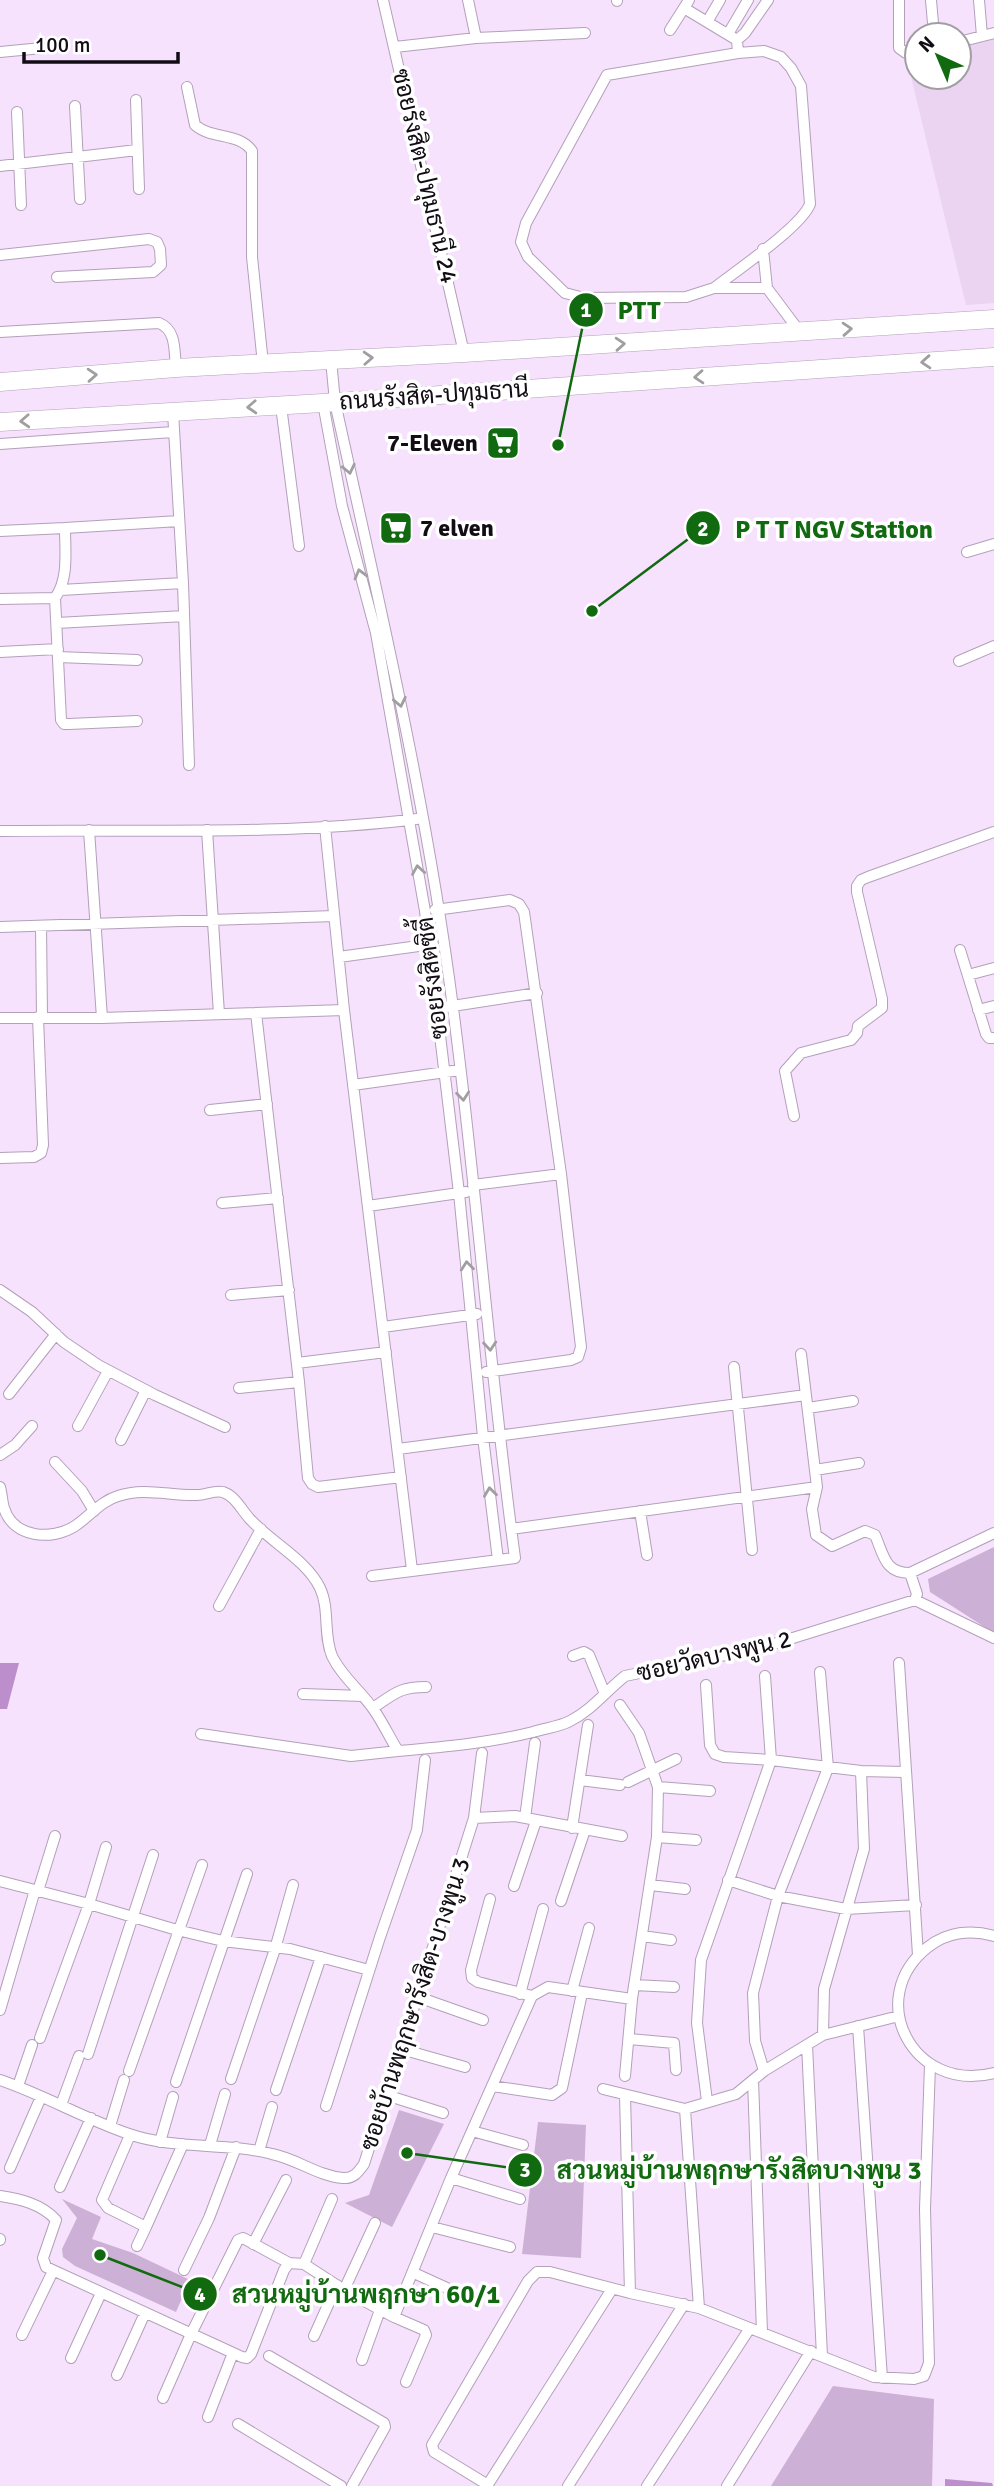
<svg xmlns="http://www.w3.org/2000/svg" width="994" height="2486" font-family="Signika,Sarabun,sans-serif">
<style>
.built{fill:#ebd3f2}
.green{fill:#ccb0d5}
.water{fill:#bc8fcc}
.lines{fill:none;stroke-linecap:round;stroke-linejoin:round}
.minor-casing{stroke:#b3a0b9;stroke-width:12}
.primary-casing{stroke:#b3a0b9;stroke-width:19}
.minor{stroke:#fff;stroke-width:10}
.primary{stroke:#fff;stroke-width:18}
.oneway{stroke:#a09ea1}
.labels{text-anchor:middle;stroke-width:7;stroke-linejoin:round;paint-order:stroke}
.street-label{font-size:24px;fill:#120c14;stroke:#fff}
.poi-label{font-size:24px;font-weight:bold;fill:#120c14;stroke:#fff;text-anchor:end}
.leader{fill:none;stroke:#126a10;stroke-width:2.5}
.callout-dot{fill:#126a10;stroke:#fff;stroke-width:2.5}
.mark-label{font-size:21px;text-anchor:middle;font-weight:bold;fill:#fff}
.callout-label{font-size:26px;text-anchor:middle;font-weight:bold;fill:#126a10;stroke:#fff;stroke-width:7;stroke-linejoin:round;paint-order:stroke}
</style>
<rect width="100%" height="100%" fill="#f6e2fd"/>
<path class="built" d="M994,38V303L966,305L907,60L917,58V77H959V47Z"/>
<path class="green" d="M994,1547V1633L930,1592L928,1579Z
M399,2110L444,2124L392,2227L345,2203L369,2195Z
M538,2122L586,2125L581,2258L522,2254Z
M62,2199L101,2217L92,2239L133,2253L190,2280L176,2312L75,2266L63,2257L62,2249L77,2218Z
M833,2386L934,2399L932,2486H771Z"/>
<path class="water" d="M0,1663H19L7,1709H0Z
M945,2479L992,2483L993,2486H945Z"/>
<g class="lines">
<defs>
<path id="minor" d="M383,0L464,353
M468,0L476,38
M899,0V48L906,53L917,51
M931,0L934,35
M979,0L982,36
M617,1V0
M684,8L737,40L738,53
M707,22L720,0
M670,30L689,0
M728,34L748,0
M737,40L745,33L768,0
M959,42L994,33
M395,47L476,38L585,33
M0,52L42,48
M187,87L195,125C212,140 239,132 252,151V257L263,364
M136,100L139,189
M75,106L80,199
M17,112L21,205
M0,166L137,150
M763,249L767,288
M0,255L149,239L157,242L160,249L161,265L153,272L57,277
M714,288C736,271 802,226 810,204L801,86L791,68L781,57L764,51L738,53L607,75L526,223L521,242L528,257L565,293L584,298L686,297L714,288H767L800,332
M0,332L159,323C177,330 174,352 176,368
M331,360L335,402C379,603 427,804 453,1008C477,1191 490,1375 515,1558L372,1576
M323,403L342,506L376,633L425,911L459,1193L483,1437L498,1560
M281,406L299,546
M173,412L183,583L189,765
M0,444L173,432
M65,528L179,521
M0,531L65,528C65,551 69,579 55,598L0,599
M967,552L994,544
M61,590L183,583
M55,598L61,720L64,724H69L137,721
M57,623L184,616
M0,652L58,649
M58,657L137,660
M959,661L994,646
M325,826L344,1010L412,1570
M89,830L102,1018
M207,830L219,1014
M0,831C138,829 279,836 417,819
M435,910L510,900L519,904L524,912L561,1174L581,1347L578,1357L571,1360L486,1372
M41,926L42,1017
M0,927L334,916
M960,950L986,1034L989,1038H994
M339,957L433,944
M968,975L994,968
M446,1007L537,993
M978,1010L994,1006
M256,1013L299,1382L308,1478L312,1484L318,1487L401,1477
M0,1018H102L344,1010
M353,1085L460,1070
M210,1110L267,1104
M794,1116L785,1071L801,1053L851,1040L857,1033L858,1026L882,1008V999L857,892V886L861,880L868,877L994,832
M0,1158L34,1157L41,1153L43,1145L38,1017
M473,1185L561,1174
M222,1203L278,1198
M368,1206L466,1192
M0,1290L32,1312L64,1342L98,1365L155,1395L225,1427
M231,1295L289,1290
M383,1327L477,1314
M801,1354L817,1487L812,1509L816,1535L832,1546L865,1531L875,1535C884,1556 885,1573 910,1573L994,1533
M297,1363L386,1352
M734,1367L752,1550
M239,1388L299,1382
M9,1394L56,1334
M808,1408L853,1401
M78,1426L108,1371
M121,1440L146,1390
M398,1449L806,1395
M0,1455L15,1445L32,1426
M55,1462L82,1491L94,1511
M815,1470L859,1463
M0,1487C2,1494 2,1502 4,1508C13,1538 52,1541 75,1526C90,1516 101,1501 118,1496C145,1487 170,1496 197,1495C206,1495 214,1490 223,1492C235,1496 241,1509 249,1518C269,1541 307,1560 320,1588C330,1609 323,1635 332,1656C342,1677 361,1691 374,1710C383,1723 390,1738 398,1751C444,1747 489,1743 533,1732C545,1728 559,1727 570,1721C592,1710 606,1691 625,1676L764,1647L915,1600L994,1638
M640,1511L647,1555
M511,1529L817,1487
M910,1573L917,1594L915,1600
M219,1606L261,1529
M573,1656L584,1652L589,1655L605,1694
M899,1663L918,1955
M706,1685L710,1745L715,1754L724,1757L771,1760L861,1771L905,1772
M303,1694L363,1696
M373,1708C394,1694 399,1687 426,1687
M201,1734L351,1756L398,1751
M580,1780L620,1785
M628,1782L676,1759
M658,1787L710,1791
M474,1818L515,1816L622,1836
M525,1818L535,1743
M572,1828L588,1725
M657,1837L696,1840
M728,1880L778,1896L846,1909L916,1905
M0,1881L89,1904L177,1930L223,1941L290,1949L369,1970
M650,1885L685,1889
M514,1886L536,1821
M38,1891L55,1836
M490,1899L471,1970L472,1978L478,1982L532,1996
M561,1901L585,1830
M642,1936L671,1940
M994,1936C971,1929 947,1932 928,1947C863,1998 913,2094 994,2073
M634,1985L674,1987
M572,1991L589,1928
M520,1994L543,1909
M418,1997L483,2020
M0,2010L35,1890
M858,2026L882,2378
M823,2035L824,1989L864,1849L861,1771
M40,2038L89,1904L106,1847
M629,2039L674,2043L676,2070
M807,2045L822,2356
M401,2049L465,2067
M88,2054L153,1855
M129,2071L202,1865
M764,2071L755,2041L753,1993L778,1896L828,1768L820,1672
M625,2076L632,1999
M231,2079L275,1949L293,1885
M0,2080C44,2095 85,2119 129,2134C175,2150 226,2142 272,2154C297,2159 318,2176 343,2178C354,2179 359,2171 364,2164L474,1818L482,1753
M753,2080L762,2332
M176,2082L247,1874
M18,2086L32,2045
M492,2086L552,2095L562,2088L582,1993
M603,2089L685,2109L736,2094L764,2071L823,2035L899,2016
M276,2090L321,1957
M386,2095L443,2113
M625,2095L630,2293
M707,2101L697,2023L701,1960L771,1760L765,1676
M61,2105L79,2056
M326,2106L380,1937L417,1830L425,1760
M685,2109L699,2308
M110,2126L124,2080
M472,2131L523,2145
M130,2135L102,2200L108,2208L146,2227L183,2144
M160,2142L173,2097
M210,2145L225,2094
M259,2151L272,2107
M10,2168L41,2097
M451,2178L520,2199
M60,2187L91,2118
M0,2196C20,2199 42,2204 56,2220L43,2258L46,2267L242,2357L247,2358L251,2354L284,2270L289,2263L304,2264L344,2290L394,2317L451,2178L532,1996L548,1987L632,1999L657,1837L658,1787L639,1733L620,1705
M432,2227L510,2247
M0,2239V2240
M253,2244L286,2180
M137,2246L146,2227
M304,2264L332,2199
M184,2270L209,2218L236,2147
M414,2273L449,2289
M344,2290L375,2223
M394,2317L424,2330L426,2335L406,2382
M22,2335L53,2271
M314,2336L337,2285
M269,2356L384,2423L385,2427L352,2486
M71,2358L101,2293
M362,2360L380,2310
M117,2375L145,2313
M163,2398L191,2334L238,2240L243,2238L289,2263
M208,2417L233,2353
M238,2424L341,2486
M488,2485L434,2452L432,2445L528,2281L537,2272H550L630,2293L699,2308L874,2377L914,2379L924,2376L929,2363L925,2209L930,2065
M487,2486L612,2289
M568,2486L684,2304
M647,2486L750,2328
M727,2486L811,2351"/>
<path id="primary" d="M0,382L176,368L464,353L994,319
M0,422L323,403L994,357"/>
</defs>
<use href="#minor" class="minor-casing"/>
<use href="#primary" class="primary-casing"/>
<use href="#minor" class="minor"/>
<use href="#primary" class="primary"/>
</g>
<defs><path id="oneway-chevron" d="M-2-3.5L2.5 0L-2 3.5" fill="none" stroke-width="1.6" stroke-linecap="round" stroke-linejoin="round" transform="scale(1.75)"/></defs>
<g class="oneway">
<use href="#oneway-chevron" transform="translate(847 329) rotate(-4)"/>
<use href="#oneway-chevron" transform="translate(620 344) rotate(-4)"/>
<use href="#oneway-chevron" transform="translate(368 358) rotate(-3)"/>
<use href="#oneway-chevron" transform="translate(926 362) rotate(176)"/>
<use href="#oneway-chevron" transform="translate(92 375) rotate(-4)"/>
<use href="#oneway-chevron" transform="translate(699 377) rotate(176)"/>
<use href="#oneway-chevron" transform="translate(252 407) rotate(177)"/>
<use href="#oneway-chevron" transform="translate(25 421) rotate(177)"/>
<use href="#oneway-chevron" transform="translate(349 469) rotate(78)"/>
<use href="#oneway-chevron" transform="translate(360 574) rotate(-105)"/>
<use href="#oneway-chevron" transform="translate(400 702) rotate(78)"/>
<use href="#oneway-chevron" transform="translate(418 870) rotate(-99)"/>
<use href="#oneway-chevron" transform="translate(463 1096) rotate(84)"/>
<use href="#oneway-chevron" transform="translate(467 1266) rotate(-96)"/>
<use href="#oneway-chevron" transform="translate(490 1346) rotate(85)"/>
<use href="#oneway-chevron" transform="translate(490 1492) rotate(-97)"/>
</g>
<defs>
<symbol id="supermarket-square" viewBox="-11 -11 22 22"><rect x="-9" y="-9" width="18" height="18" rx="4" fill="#126a10" stroke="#fff"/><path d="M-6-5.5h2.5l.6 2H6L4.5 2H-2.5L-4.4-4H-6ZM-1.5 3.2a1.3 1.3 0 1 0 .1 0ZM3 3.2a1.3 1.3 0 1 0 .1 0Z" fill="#fff"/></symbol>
</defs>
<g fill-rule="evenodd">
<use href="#supermarket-square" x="484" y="424" width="38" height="38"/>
<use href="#supermarket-square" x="377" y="509" width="38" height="38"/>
</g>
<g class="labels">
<g class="street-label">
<text transform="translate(425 176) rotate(77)" y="8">ซอยรังสิต-ปทุมธานี 24</text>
<text transform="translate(434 395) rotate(-4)" y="8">ถนนรังสิต-ปทุมธานี</text>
<text transform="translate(432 978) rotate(-97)" y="8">ซอยรังสิตซิตี้</text>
<text transform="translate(714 1656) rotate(-13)" y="8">ซอยวัดบางพูน 2</text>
<text transform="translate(415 2004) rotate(-72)" y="8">ซอยบ้านพฤกษารังสิต-บางพูน 3</text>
</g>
<g class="poi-label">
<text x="478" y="451">7-Eleven</text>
<text x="420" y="536" text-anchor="start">7 elven</text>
</g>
</g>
<path class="leader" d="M558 445L586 310M592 611L703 528M407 2153L525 2170M100 2255L200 2294"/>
<g class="callout-dot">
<circle cx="558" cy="445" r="7"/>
<circle cx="592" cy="611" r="7"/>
<circle cx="407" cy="2153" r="7"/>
<circle cx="100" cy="2255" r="7"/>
<circle cx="586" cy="310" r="18"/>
<circle cx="703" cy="528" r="18"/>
<circle cx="525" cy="2170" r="18"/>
<circle cx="200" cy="2294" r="18"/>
</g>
<g class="mark-label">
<text x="586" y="317">1</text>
<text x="703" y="536">2</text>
<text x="525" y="2177">3</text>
<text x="200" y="2302">4</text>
</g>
<g class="callout-label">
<text x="639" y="319">PTT</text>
<text x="834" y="538">P T T NGV Station</text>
<text x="739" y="2179">สวนหมู่บ้านพฤกษารังสิตบางพูน 3</text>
<text x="366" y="2303">สวนหมู่บ้านพฤกษา 60/1</text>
</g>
<g transform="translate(938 56) rotate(316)"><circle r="33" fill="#ffffff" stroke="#a09ea1" stroke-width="2"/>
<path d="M0-5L12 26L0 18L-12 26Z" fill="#126a10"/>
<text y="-10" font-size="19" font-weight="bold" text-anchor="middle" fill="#120c14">N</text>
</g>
<path d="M24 52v10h154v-10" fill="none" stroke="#120c14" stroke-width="3.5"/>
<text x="35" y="52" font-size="21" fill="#120c14" stroke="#ffffff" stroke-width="5" paint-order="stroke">100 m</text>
</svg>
